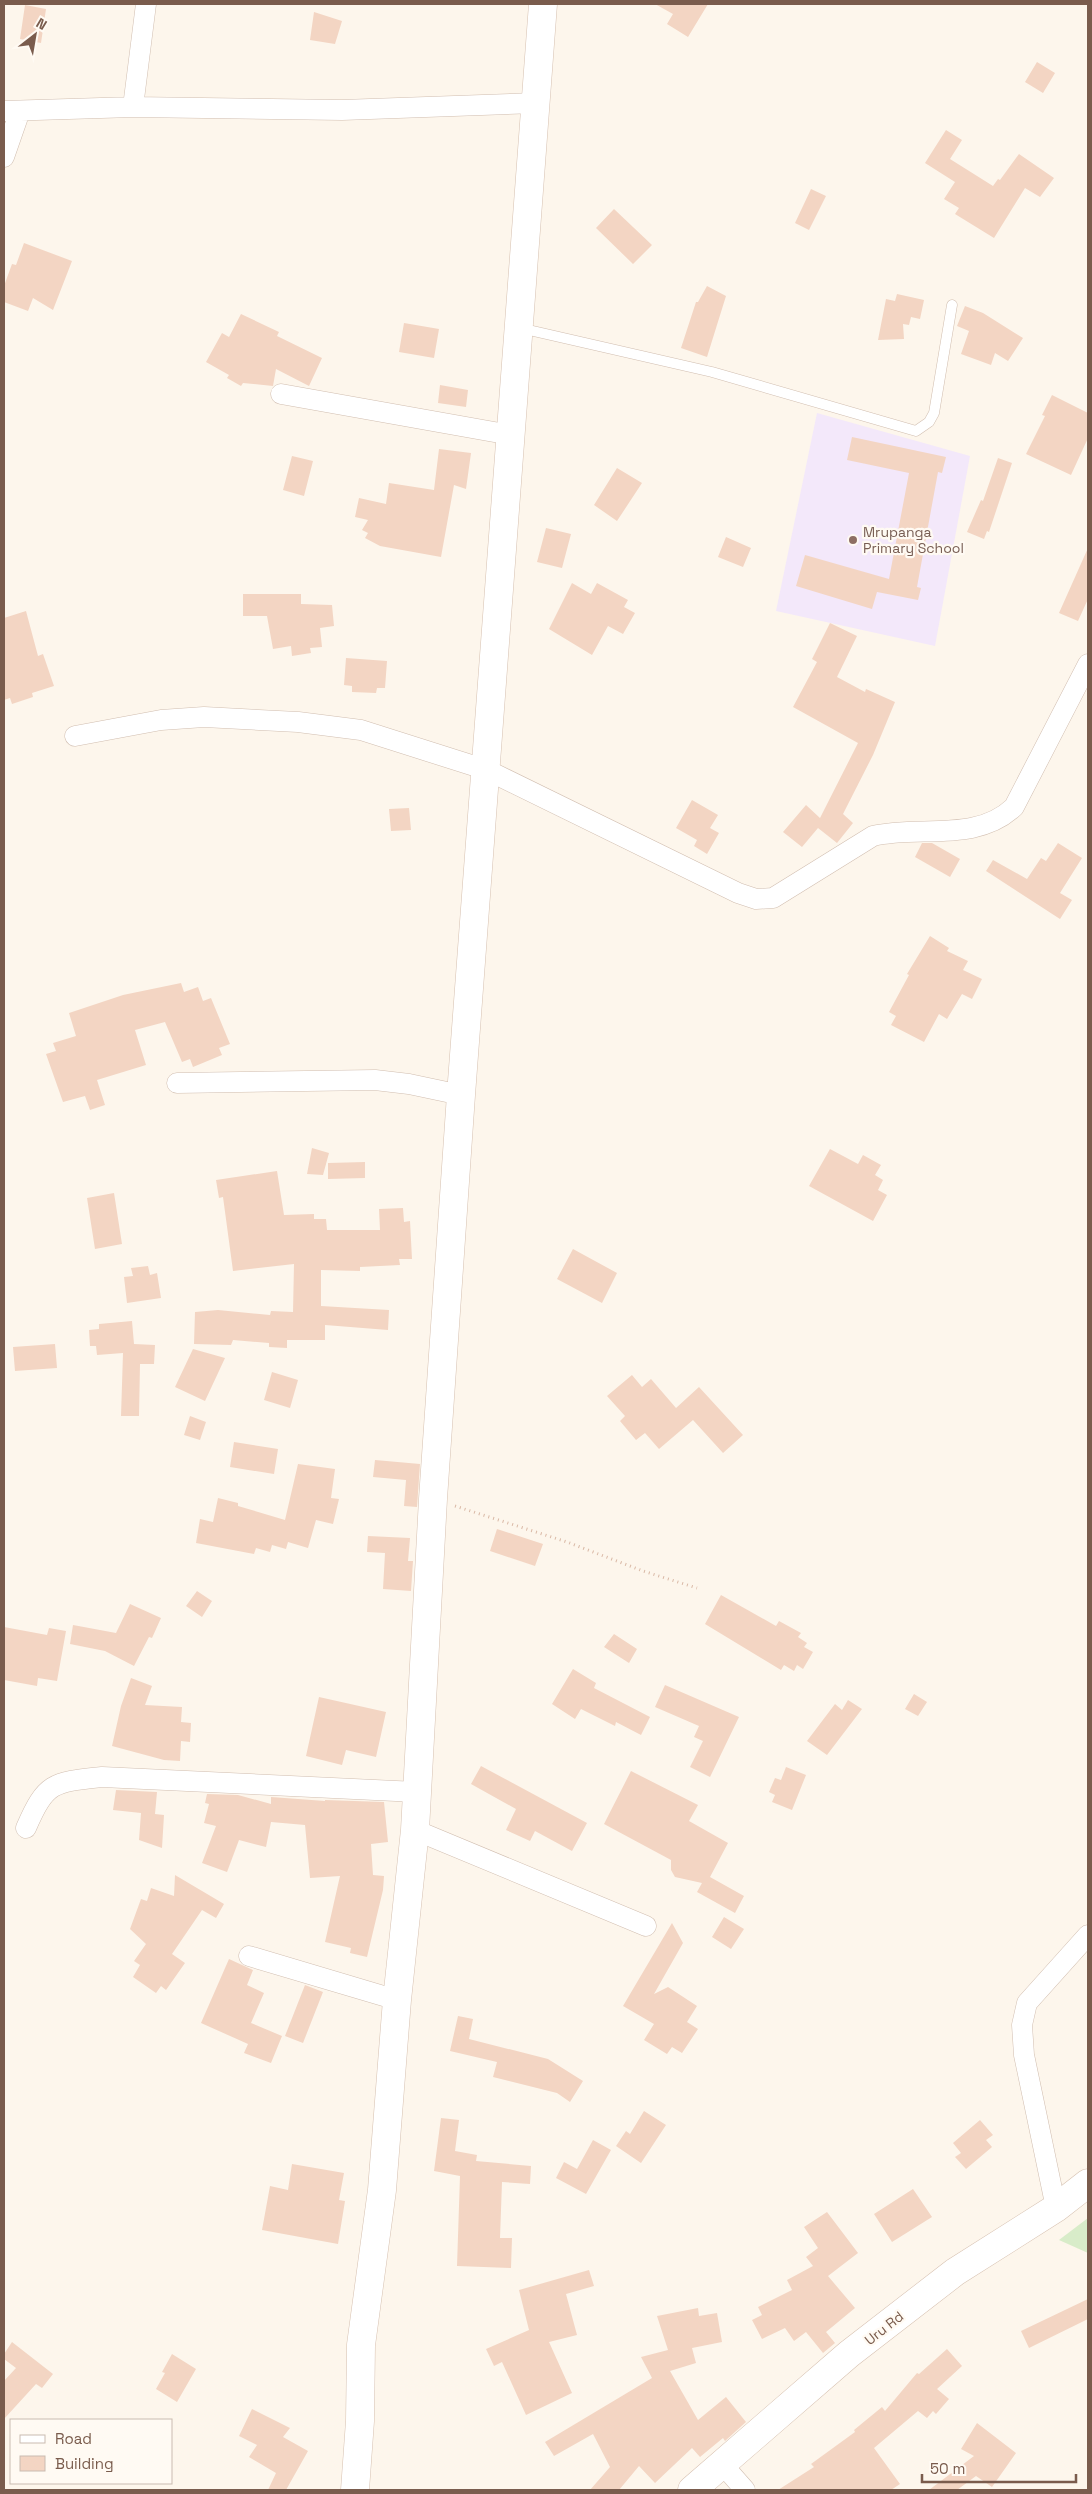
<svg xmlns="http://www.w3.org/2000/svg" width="1092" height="2494" font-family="'Space Grotesk',sans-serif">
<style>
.education{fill:#f3e8fa}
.green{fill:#d8ecc9}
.building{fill:#f3d5c3}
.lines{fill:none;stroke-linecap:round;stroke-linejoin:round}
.lane-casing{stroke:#d1beb0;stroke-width:11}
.street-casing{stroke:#d1beb0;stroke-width:21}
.secondary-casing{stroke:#d6c0b0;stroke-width:29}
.path{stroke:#d9b8a5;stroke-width:3;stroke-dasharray:1 4;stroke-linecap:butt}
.lane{stroke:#fff;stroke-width:10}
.street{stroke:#fff;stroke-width:20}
.secondary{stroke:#fff;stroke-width:28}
.education-dot{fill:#8d6e63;stroke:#fffaf3;stroke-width:2}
.labels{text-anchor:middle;stroke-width:4.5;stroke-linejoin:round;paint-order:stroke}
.education-label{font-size:14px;fill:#785e54;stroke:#fffaf3;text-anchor:start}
.street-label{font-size:14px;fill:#7a5c4d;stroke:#fffaf3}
</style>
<rect width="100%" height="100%" fill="#fdf6ec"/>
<path class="education" d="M817,413L970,456L935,646L776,611Z"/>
<path class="green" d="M1088,2218V2253L1059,2240Z"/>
<path class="building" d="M655,4H708L688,37L667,24L673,14Z
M25,5L46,9L41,43L20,39Z
M314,12L342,21L335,44L310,40Z
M1037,62L1055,73L1043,93L1025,82Z
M946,130L962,140L950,159L993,186L998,179L1000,180L1019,154L1054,178L1040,197L1025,188L994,238L955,214L959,208L944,199L955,182L925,163Z
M811,189L826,196L809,230L795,223Z
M614,209L652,245L633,264L596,228Z
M24,243L72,261L53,310L33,298L28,311L4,302V286L12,264L16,265Z
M707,286L726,296L707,357L681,348L696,302H698Z
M897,294L924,300L920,319L911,317L909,325L903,324L904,339L878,340L886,299L895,301Z
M965,306L983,313L1023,338L1008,361L995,353L991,365L961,354L969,331L957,326Z
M241,314L279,332L277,336L322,358L309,386L276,369L273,386L243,383L241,386L227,378L229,375L206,362L222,333L229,337Z
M404,323L439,329L434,358L399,352Z
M440,385L468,390L466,407L438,403Z
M1052,395L1088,413V438L1071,475L1026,454L1045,416L1042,415Z
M852,437L946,457L942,473L938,472L917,587L921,588L918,600L877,592L872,609L796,586L805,555L889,579L909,473L847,460Z
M439,449L471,453L466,489L454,485L441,557L380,546L365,538L368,533L362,530L368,520L355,517L359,498L386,504L389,483L434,490Z
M292,456L313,461L304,496L283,490Z
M998,458L1012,463L989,532L987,531L984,539L967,532L981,500L983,501Z
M617,468L642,483L617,521L594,505Z
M546,528L571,534L562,568L537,562Z
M726,537L751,548L743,567L718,557Z
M1088,548V599L1078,621L1059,613Z
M572,583L591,594L597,583L628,600L624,607L635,613L623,634L608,626L592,655L549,629Z
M243,594H301V604L332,605L334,626L320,628L322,647L310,648L311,653L292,656L291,646L273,649L267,616H243Z
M26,611L38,656L43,654L54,686L32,693L33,697L12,704L10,698L4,700V618Z
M830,623L857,636L837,677L865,692L866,689L895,702L873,755L843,814L853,823L837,843L818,828L802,847L783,832L806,805L820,818L858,743L793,707L817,662L812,659Z
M346,658L387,661L385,688H377L376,693L352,692V686L344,685Z
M692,800L718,815L710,828L719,833L707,854L694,846L697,840L676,828Z
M409,808L411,830L391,831L389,809Z
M922,843H932L960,859L950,877L915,857Z
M1058,843L1082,858L1060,893L1072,900L1060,919L986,871L993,860L1027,879L1041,858L1046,861Z
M930,936L949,948L947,951L968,961L963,970L982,979L972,999L962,994L947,1019L939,1014L924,1042L891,1025L896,1016L889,1012L909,975L907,974Z
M181,983L184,992L198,987L203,1001L211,998L230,1044L219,1048L222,1055L193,1067L190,1059L182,1062L165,1022L135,1030L146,1065L97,1080L105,1105L90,1110L85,1096L63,1102L46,1054L56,1051L53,1043L76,1036L69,1013L123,995Z
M312,1148L329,1153L323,1175L307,1174Z
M830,1149L858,1164L863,1155L881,1165L875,1175L883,1180L878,1190L887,1195L873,1221L809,1186Z
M365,1162V1178L328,1179V1163Z
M277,1171L284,1215L314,1214V1219H326L327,1230H380L379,1209L403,1208L404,1222L410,1221L412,1259H399L400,1265L360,1267V1271L321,1270V1306L389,1310L388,1330L325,1325V1340H287V1348L269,1347V1343L233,1340L231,1345L194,1344L195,1312L218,1310L270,1315L271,1311L293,1312L294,1264L233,1271L223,1197L219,1198L216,1180Z
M114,1193L122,1244L95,1249L87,1198Z
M573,1249L617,1273L602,1303L557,1279Z
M148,1266L150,1275L157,1273L161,1298L127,1303L124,1277L133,1276L131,1268Z
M132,1321L134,1344L155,1345L154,1364H140L139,1416H121L123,1353L97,1355L96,1346H90L89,1330L99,1329V1324Z
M55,1344L57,1368L15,1371L13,1347Z
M193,1349L225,1358L205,1401L175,1387Z
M272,1372L298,1380L290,1408L264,1400Z
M632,1375L642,1387L651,1379L676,1408L699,1387L743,1435L723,1453L693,1420L659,1449L645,1433L636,1440L620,1421L625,1416L607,1396Z
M190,1416L206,1422L200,1440L184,1435Z
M234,1442L278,1449L274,1474L230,1467Z
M375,1460L420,1464L417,1507L404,1506L406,1480L373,1477Z
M298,1464L335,1469L331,1498L339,1499L333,1524L316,1520L308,1548L288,1542L286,1549L272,1545L270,1552L256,1548L254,1554L196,1543L200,1519L213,1522L218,1498L238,1503V1506L285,1520Z
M497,1529L543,1544L535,1566L490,1551Z
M368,1536L410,1538L408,1561H413L411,1591L383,1589L385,1553L367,1552Z
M197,1591L212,1601L202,1617L186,1606Z
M721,1595L776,1626L779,1621L801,1633L798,1637L807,1643L804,1647L813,1652L803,1669L797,1665L794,1671L784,1665L781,1670L705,1624Z
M130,1604L161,1618L152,1638L149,1637L134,1666L105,1651L70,1644L73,1625L116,1633Z
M4,1627L47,1635L49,1628L66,1631L57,1681L38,1678L37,1686L4,1680Z
M614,1634L637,1649L629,1663L604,1647Z
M573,1669L596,1683L594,1688L650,1717L641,1735L616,1722L615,1726L581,1709L575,1719L552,1704Z
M131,1678L152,1686L145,1705L182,1707L181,1722L191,1723L190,1742L181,1741L180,1761L164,1760L112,1746L121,1706Z
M665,1685L739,1717L710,1777L690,1767L703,1741L694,1737L699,1726L655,1707Z
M914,1694L927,1702L918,1716L905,1709Z
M319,1697L386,1712L376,1757L346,1750L342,1765L306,1756Z
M848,1700L862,1709L827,1755L807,1741L835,1704L842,1710Z
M481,1766L587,1823L572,1851L535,1831L530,1841L506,1830L516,1809L471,1784Z
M786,1767L806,1775L792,1810L772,1802L775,1795L769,1792L775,1778L781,1780Z
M631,1771L698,1805L689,1821L728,1843L710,1877L744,1896L735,1913L697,1892L702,1883L675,1877L671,1870V1860L604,1824Z
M116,1790L157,1792L155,1814L164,1815L162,1848L139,1840L141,1813L113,1810Z
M207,1794L238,1795L271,1804V1797L325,1801V1800L384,1802L388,1842L371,1844L373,1875L384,1876L383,1890L367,1957L350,1953L351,1948L325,1942L340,1876L310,1878L305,1825L271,1822L266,1847L239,1840L227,1872L202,1863L216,1826L204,1823L209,1804L205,1803Z
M175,1875L224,1904L216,1918L202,1910L172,1954L185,1963L166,1990L161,1986L156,1993L133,1977L140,1965L134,1961L146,1944L130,1929L141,1899L147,1901L151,1888L174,1896Z
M724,1917L744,1929L731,1949L712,1937Z
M672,1923L683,1943L654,1994L668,1987L697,2006L687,2022L698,2029L682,2053L672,2047L667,2054L644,2040L654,2024L623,2006Z
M229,1959L253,1970L247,1985L264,1993L251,2023L282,2036L271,2063L244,2053L248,2044L201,2023Z
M305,1985L323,1992L303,2043L285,2036Z
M458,2016L473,2019L469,2039L548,2059L583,2081L570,2102L557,2093L493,2077L497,2062L450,2051Z
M644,2111L666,2125L641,2163L616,2146L626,2131L630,2134Z
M441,2118L459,2120L455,2151L477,2155L476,2161L531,2166L530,2184L502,2182L500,2238H512L511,2268L457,2266L460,2176L434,2171Z
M980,2120L993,2135L986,2140L992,2147L966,2169L955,2157L961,2153L953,2143Z
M593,2140L611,2150L586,2194L556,2178L564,2162L577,2169Z
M292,2164L344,2173L339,2200L345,2201L338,2244L262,2230L270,2186L288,2190Z
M913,2189L932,2217L892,2242L874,2214Z
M827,2212L858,2253L828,2276L855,2308L826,2332L835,2343L823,2353L806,2332L794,2341L785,2328L762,2339L752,2320L762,2315L758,2307L792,2290L787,2280L813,2266L806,2257L818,2248L804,2227Z
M589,2270L594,2286L566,2294L577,2335L549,2342L572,2393L526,2415L502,2362L494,2366L486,2349L529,2330L519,2290Z
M1088,2299V2319L1029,2348L1021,2331Z
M698,2308L699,2316L717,2313L722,2342L692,2348L696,2363L670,2371L698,2420L726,2397L746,2422L725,2441L723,2438L700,2457L692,2448L655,2483L639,2466L619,2490H590L610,2467L593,2434L554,2456L545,2442L652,2378L641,2357L668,2350L657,2316Z
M12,2342L53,2374L42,2388L36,2384L4,2419V2381L16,2368L4,2359V2354Z
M947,2349L962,2366L937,2389L949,2399L936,2414L933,2411L927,2418L918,2411L874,2448L900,2484L891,2490H778L814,2467L811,2464L855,2432L854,2430L882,2407L885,2411L917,2373L919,2374Z
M172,2354L196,2369L177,2402L156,2389L165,2373L162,2372Z
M252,2409L290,2428L283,2437L308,2451L286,2490H268L276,2473L249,2457L257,2445L239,2436Z
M977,2423L1016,2453L992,2487L976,2476L957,2490H929L974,2456L961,2449Z"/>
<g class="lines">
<defs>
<path id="lane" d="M520,328L712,372L916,431L929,422L934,413L952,305"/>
<path id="street" d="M133,107L146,4
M4,111L133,107L342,110L535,103
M4,157L20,111
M281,394L511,435
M75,736L161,720L204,717L298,722L361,730L487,770L738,893L756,899L773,898L873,836C919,825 976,843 1014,807L1088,664
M177,1083L375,1080L409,1084L461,1095
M26,1828C46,1782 53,1782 102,1777L417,1792
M415,1830L646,1926
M249,1956L397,2000
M1056,2208L1024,2055L1022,2025L1027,2003L1088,1935
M723,2465L745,2490"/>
<path id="secondary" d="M355,2490L360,2421L361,2345L382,2190L397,2000L415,1830L433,1499L461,1095L543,4
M692,2490L849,2354L955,2272L1056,2208L1088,2183"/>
</defs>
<use href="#lane" class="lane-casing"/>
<use href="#street" class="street-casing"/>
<use href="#secondary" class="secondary-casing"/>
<path class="path" d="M455,1506L567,1542L643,1571L697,1588"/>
<use href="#lane" class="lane"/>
<use href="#street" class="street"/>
<use href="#secondary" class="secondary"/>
</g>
<circle class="education-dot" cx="853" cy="540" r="5"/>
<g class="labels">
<g class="education-label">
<text x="863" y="537">Mrupanga<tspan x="863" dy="16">Primary School</tspan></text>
</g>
<g class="street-label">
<text transform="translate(884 2328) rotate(-38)" y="5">Uru Rd</text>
</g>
</g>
<rect width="1092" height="2494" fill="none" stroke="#7a5c4d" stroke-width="10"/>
<rect x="10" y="2419" width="162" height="65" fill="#fffaf3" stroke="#cabbb1"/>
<rect x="20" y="2435" width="25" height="8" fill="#ffffff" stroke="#cabbb1"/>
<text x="55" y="2444" font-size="15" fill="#7a5c4d">Road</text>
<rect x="20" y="2456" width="25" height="15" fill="#f3d5c3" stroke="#cabbb1"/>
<text x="55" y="2469" font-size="15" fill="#7a5c4d">Building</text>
<g transform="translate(35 35) rotate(31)" stroke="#fffaf3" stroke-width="4" paint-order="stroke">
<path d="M0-4L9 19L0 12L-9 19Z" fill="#7a5c4d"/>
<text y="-8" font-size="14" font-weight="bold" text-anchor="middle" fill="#7a5c4d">N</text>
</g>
<path d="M922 2474v8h154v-8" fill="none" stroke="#7a5c4d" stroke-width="2.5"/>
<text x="930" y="2474" font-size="15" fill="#7a5c4d" stroke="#fffaf3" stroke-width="4" paint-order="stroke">50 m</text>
</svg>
